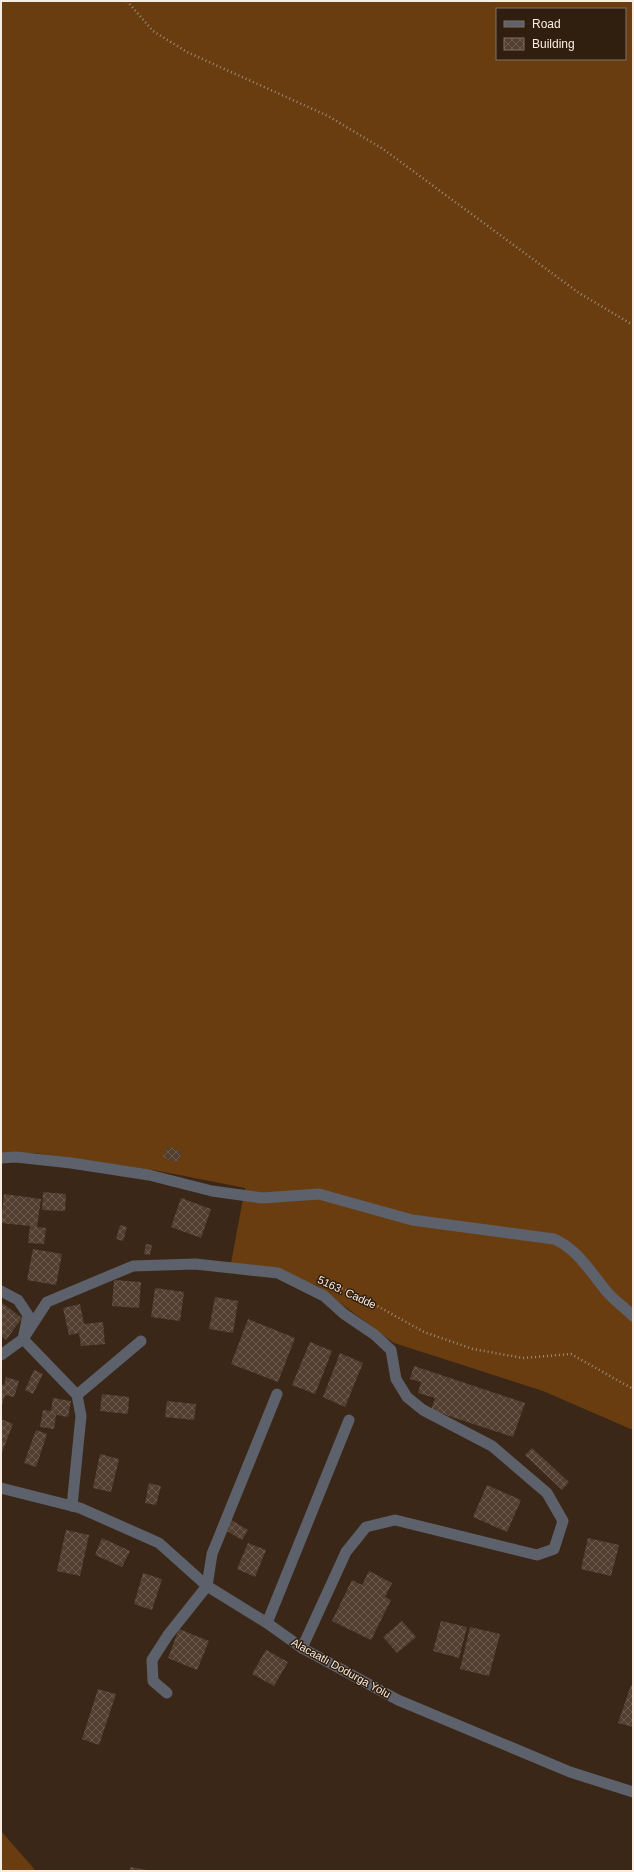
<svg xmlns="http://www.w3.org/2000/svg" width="634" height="1872" font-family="Helvetica,sans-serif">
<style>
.grass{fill:#693d10;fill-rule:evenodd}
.building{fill:url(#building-cross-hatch)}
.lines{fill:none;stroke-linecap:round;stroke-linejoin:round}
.path{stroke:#9c8d7f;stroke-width:2.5;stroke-dasharray:1 3;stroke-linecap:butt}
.minor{stroke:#5c616b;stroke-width:11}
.tertiary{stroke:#5c616b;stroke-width:11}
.labels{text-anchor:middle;stroke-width:3;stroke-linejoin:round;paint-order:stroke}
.street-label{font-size:11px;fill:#f9ede2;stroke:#301e0e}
</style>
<defs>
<pattern id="building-cross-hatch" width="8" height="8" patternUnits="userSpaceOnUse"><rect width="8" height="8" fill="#533f2f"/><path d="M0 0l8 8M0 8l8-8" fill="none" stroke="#6c5b4d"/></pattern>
</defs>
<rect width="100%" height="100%" fill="#3a2717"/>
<path class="grass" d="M1,1H633V1430L543,1391L394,1343L316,1285L231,1263L245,1188L159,1171L35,1153L1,1154ZM497,9H625V59H497Z
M1,1831L36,1871H1Z"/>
<path class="building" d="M168,1146L182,1152L177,1163L163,1157Z
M43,1192L66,1194L65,1211L42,1210Z
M4,1194L41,1199L37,1227L46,1228L44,1244L28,1243L30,1226L1,1223Z
M181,1198L211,1209L201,1238L171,1227Z
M120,1225L127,1227L123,1241L116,1239Z
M146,1244L152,1245L150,1255L144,1254Z
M33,1249L62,1254L56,1285L27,1280Z
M114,1280L141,1282L139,1308L112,1306Z
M155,1288L184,1292L180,1321L151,1317Z
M215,1297L238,1301L233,1333L209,1329Z
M1,1302L22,1318L6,1340L1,1336Z
M80,1304L84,1324L103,1322L105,1344L81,1346L79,1333L69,1335L63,1308Z
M248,1319L295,1338L278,1382L231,1364Z
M310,1342L332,1351L315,1394L292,1385Z
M340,1353L363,1363L345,1407L323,1397Z
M414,1366L525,1403L513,1437L431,1410L435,1398L418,1393L421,1382L410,1379Z
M34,1370L43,1374L33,1394L25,1390Z
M6,1377L19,1381L14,1397L5,1395L1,1408V1384L4,1385Z
M102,1394L129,1397L128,1414L100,1411Z
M53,1398L71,1401L68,1417L56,1415L54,1429L40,1427L43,1410L51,1411Z
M167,1401L196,1404L194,1420L165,1417Z
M1,1419L13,1424L1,1455Z
M36,1430L47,1434L36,1467L24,1463Z
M532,1448L569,1482L562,1490L525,1455Z
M100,1454L119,1459L111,1492L93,1488Z
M149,1483L161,1486L156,1505L145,1503Z
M487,1485L521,1500L507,1532L473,1517Z
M231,1520L248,1530L242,1540L225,1530Z
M66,1530L89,1535L80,1576L57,1571Z
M102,1538L130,1551L122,1567L95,1555Z
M588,1538L619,1545L611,1576L581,1569Z
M248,1543L266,1550L255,1577L237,1569Z
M369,1571L392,1583L385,1597L391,1600L371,1640L332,1621L352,1580L362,1585Z
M143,1573L162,1579L152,1610L134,1604Z
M402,1621L416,1637L397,1653L383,1637Z
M441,1621L467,1627L459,1658L433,1651Z
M470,1627L500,1634L489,1676L460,1669Z
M179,1629L209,1641L197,1670L168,1658Z
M266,1650L288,1662L274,1686L252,1674Z
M631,1685L633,1686V1727L618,1723Z
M98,1689L116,1694L99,1745L82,1739Z
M130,1867L147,1870V1871H130Z"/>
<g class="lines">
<path class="path" d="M127,1L153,31L187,52L328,116L383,149L579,293L633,325
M320,1278L363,1298L424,1332L473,1349L523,1358L571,1354L633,1389"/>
<path class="minor" d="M1,1158L16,1157L71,1163L149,1175L212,1191L262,1198L319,1194L412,1220L554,1239C578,1249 591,1273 608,1293C615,1301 625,1308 633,1316
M1,1291L18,1300L28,1315L23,1339L77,1395L81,1416L72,1506
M1,1355L23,1339L47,1302L133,1266L195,1264L278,1273L324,1296L344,1314L375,1335L391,1350L396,1379L407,1397L423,1410L492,1446L547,1493L563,1521L554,1549L537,1555L395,1520L366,1527L346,1552L302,1648
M77,1395L141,1341
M267,1623L349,1420
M167,1693L153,1681L152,1660L168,1635L207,1586L212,1554L277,1394"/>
<path class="tertiary" d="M1,1488L80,1508L159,1543L207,1586L267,1623L302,1648L398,1700L570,1772L633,1792"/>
</g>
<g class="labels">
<g class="street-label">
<text transform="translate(347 1292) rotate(25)" y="4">5163. Cadde</text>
<text transform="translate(341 1668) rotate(29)" y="4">Alacaatlı Dodurga Yolu</text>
</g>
</g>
<rect width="634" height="1872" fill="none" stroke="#f9ede2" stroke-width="4"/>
<rect x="496" y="8" width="130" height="52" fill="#301e0e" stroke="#807163"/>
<rect x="504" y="21" width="20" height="6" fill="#5c616b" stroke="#807163"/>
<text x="532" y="28" font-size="12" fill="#f9ede2">Road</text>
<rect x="504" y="38" width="20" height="12" fill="url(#building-cross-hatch)" stroke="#807163"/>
<text x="532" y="48" font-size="12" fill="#f9ede2">Building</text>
</svg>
